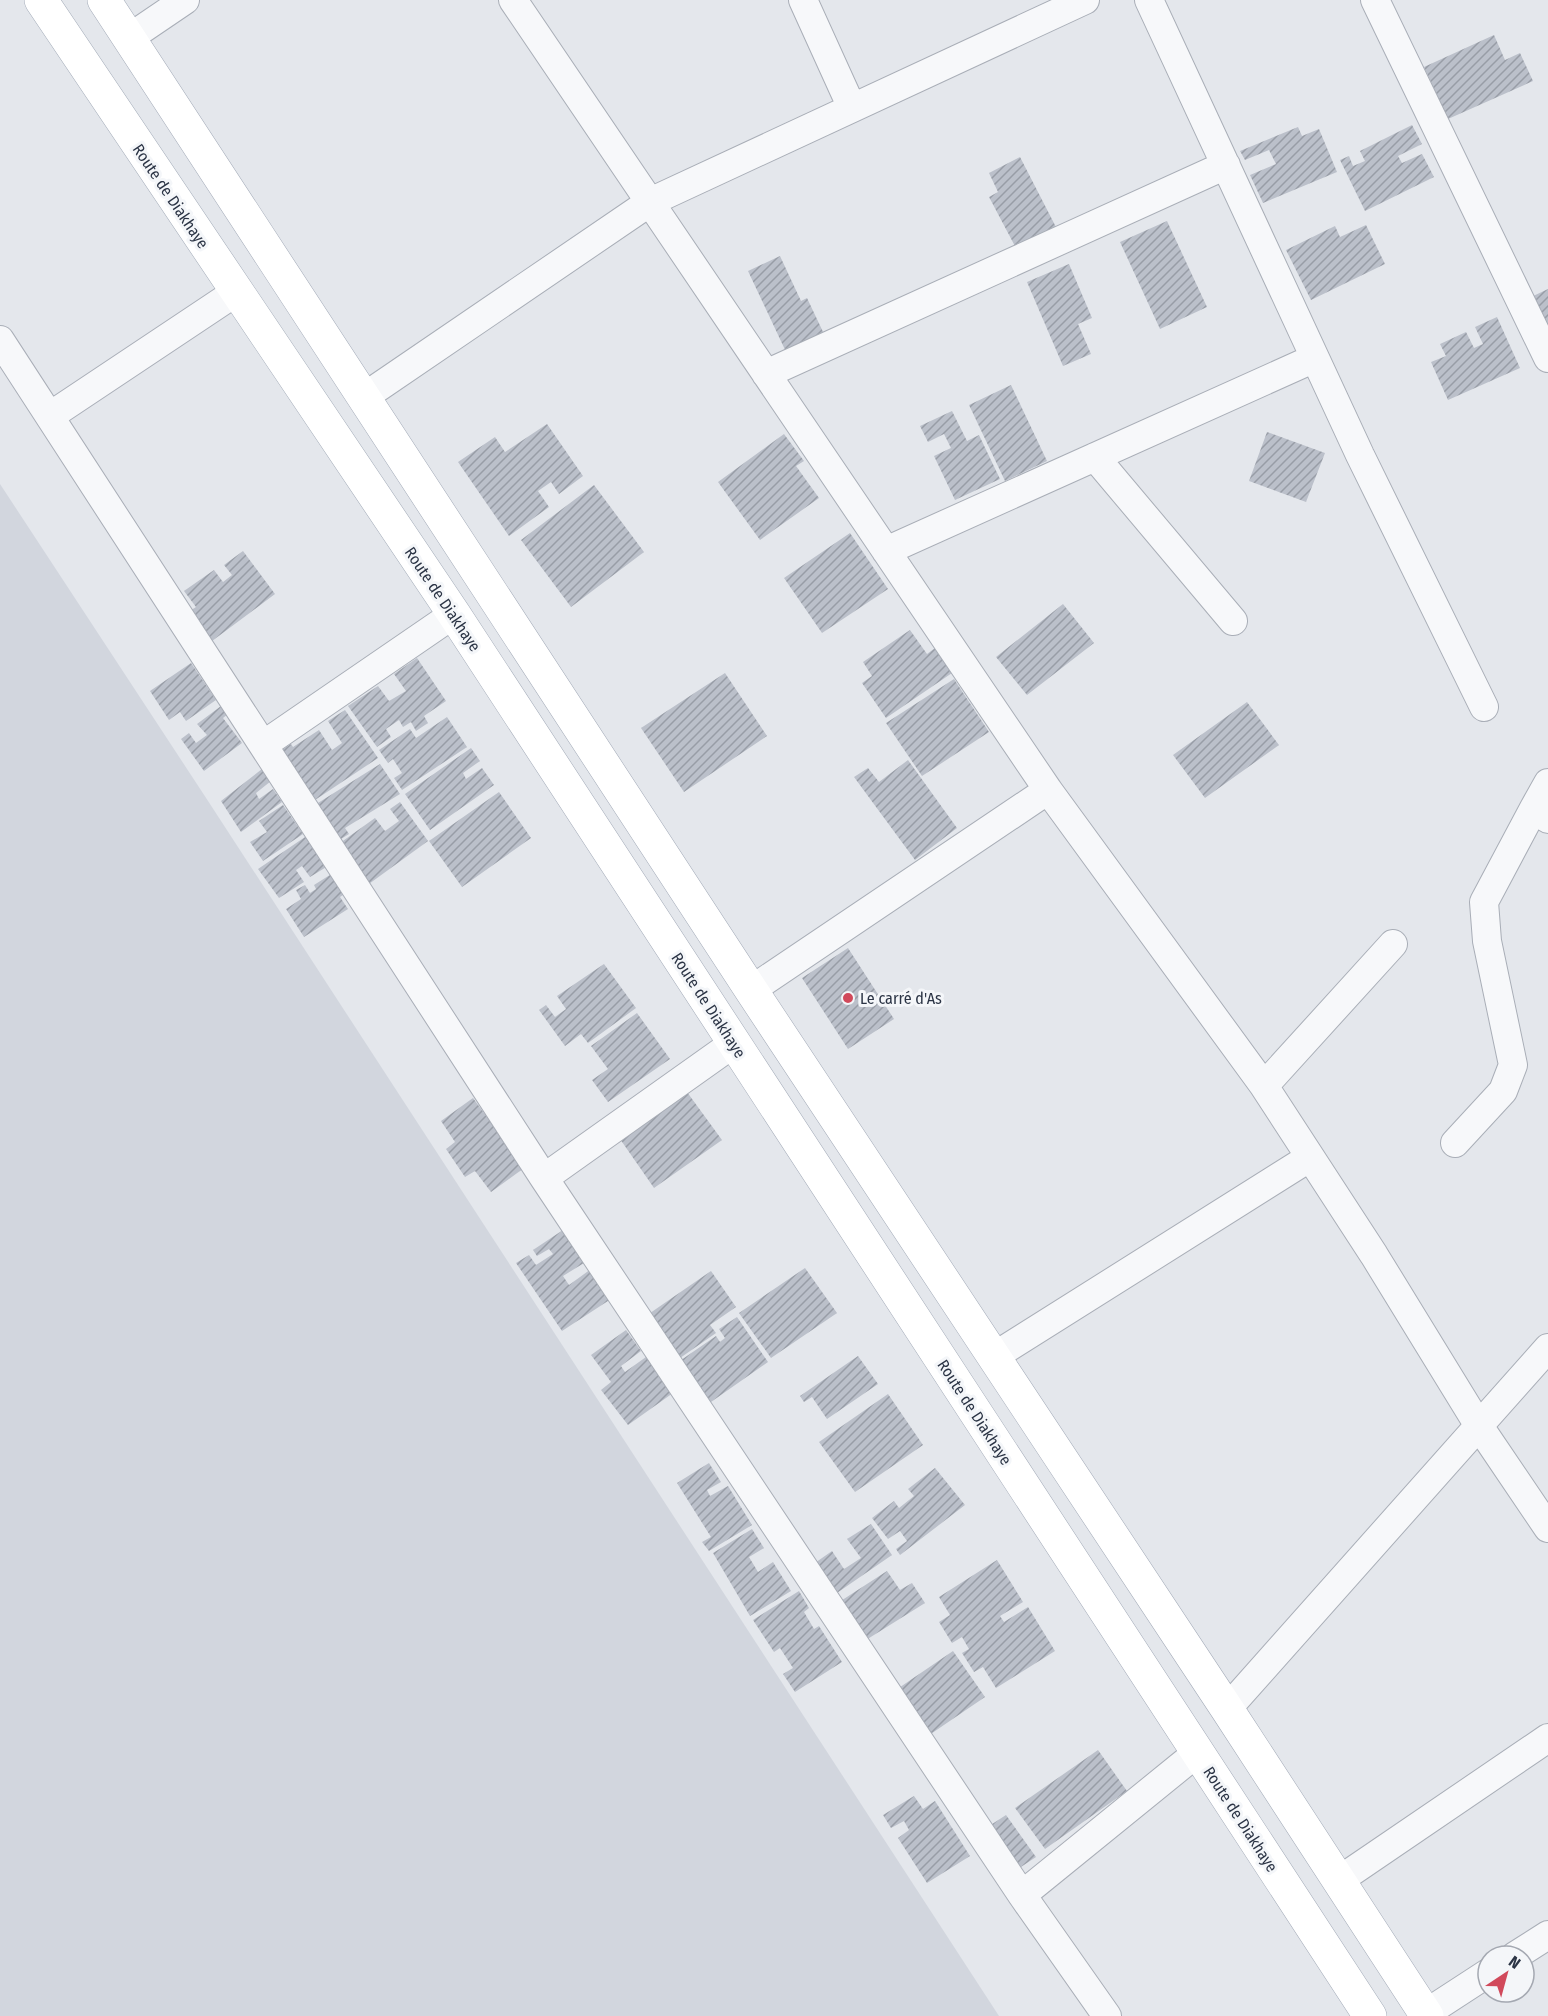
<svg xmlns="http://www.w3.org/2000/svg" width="1548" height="2016" font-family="'Fira Sans Condensed',sans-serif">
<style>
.built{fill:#d2d6de}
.building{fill:url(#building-hatch)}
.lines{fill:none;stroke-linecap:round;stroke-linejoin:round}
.street-casing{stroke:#a9aeb7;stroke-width:30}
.primary-casing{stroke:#a3abb8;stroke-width:34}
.street{stroke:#f7f8fa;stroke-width:28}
.primary{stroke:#fff;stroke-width:33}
.poi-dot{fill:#d1495b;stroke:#f4f6f9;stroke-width:2}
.labels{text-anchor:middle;stroke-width:6;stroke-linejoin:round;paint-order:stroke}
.street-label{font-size:16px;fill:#2b3445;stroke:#f4f6f9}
.poi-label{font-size:16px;fill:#2b3445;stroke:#f4f6f9;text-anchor:start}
</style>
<defs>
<pattern id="building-hatch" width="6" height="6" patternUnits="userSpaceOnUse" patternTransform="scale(1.5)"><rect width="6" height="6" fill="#bbc0ca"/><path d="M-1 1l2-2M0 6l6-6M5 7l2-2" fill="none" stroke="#989da6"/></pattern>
</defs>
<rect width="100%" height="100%" fill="#e4e7ec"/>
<path class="built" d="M0,484L210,804L999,2016H0Z"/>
<path class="building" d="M1494,35L1505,60L1520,53L1533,81L1448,119L1424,67Z
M1412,125L1422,144L1398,156L1402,163L1422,154L1434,177L1365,211L1340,160L1349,156L1353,166L1365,161L1360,151Z
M1298,127L1302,136L1319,129L1337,172L1263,203L1250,175L1276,164L1269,150L1245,160L1240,151Z
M1020,157L1057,229L1017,250L989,197L998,192L989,173Z
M1167,221L1207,307L1160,329L1120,242Z
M1366,225L1385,264L1311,300L1286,250L1335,226L1340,237Z
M780,256L801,301L807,298L825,336L787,354L748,271Z
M1069,264L1092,318L1078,324L1091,354L1063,366L1027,282Z
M1548,289V336L1529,298Z
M1497,317L1520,368L1448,400L1431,362L1446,356L1440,344L1466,332L1474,348L1483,344L1475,327Z
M1011,385L1047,461L1005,481L969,405Z
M952,411L967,441L979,435L1000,479L955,500L934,456L951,448L944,434L928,442L920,426Z
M547,424L583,476L559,494L551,482L538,491L549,507L509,536L458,462L495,437L505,452Z
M1267,432L1325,453L1306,502L1249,481Z
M784,434L804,461L796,466L819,498L760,540L718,482Z
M594,485L644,552L571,607L521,540Z
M850,533L888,589L822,633L784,578Z
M243,551L275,594L208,644L186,614L196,607L184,591L214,570L223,582L232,575L224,565Z
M1063,604L1094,643L1027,695L996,657Z
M910,630L927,654L935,648L952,673L886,718L862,683L872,676L863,662Z
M417,658L446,701L424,716L428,723L416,731L411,722L403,727L399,720L386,729L391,737L377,747L348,706L378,686L389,701L406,691L394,674Z
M191,663L216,700L186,721L180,712L169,720L150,691Z
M725,673L767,736L684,792L641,728Z
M954,679L989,732L922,776L886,723Z
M1247,702L1279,745L1205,798L1173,755Z
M221,706L228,714L223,718L242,743L204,771L181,739L189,733L196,743L207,735L197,724Z
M345,710L378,758L309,804L275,754L291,744L293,747L319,730L332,750L342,743L328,721Z
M447,717L467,747L402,790L394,778L402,773L393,759L388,763L379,750L410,729L416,738Z
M471,748L480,761L463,773L466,779L482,768L494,785L430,830L405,794Z
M908,760L957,828L915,860L854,777L868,768L879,782Z
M380,764L400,794L345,828L349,834L333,844L310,808Z
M262,769L271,781L256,793L259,799L273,789L282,802L241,832L221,801Z
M499,792L531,838L462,887L429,841Z
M400,802L428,841L362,889L333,848L375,818L385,831L399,821L390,809Z
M283,805L303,834L263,861L250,842L267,832L259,821Z
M308,835L328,866L310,877L302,866L296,870L304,882L279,898L258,869Z
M333,873L346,893L340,897L348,909L304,937L286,909L301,899L296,890L305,885L310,893L316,889L314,885Z
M848,948L894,1019L848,1049L802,978Z
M604,964L636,1008L588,1043L581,1034L565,1046L539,1010L546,1005L555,1017L566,1009L557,996Z
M637,1013L670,1059L608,1102L592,1080L608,1069L591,1046Z
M687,1092L722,1140L654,1188L620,1139Z
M473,1098L524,1168L491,1192L475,1171L465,1177L446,1149L455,1142L441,1121Z
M563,1230L584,1263L563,1276L569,1285L591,1269L611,1299L562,1331L516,1263L529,1255L536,1265L553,1254L549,1249L537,1256L533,1250Z
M805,1268L837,1313L771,1358L739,1313Z
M711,1271L736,1307L710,1325L716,1333L670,1365L640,1320Z
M737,1317L768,1362L701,1409L671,1367L716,1336L720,1342L725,1338L719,1329Z
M626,1330L641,1351L621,1366L625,1372L646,1357L673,1393L628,1425L601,1390L611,1382L591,1355Z
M858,1356L878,1384L827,1419L812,1397L804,1402L800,1396Z
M888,1394L923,1445L855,1492L819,1442Z
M709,1463L721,1482L707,1490L710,1496L728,1486L752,1525L709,1551L702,1542L711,1537L677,1483Z
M935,1468L965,1505L900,1555L896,1549L907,1541L900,1531L888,1539L872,1518L894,1501L899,1508L914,1496L908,1489Z
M871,1524L892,1555L834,1595L812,1565L832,1551L844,1569L861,1558L847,1539Z
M752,1529L764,1548L749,1557L758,1572L773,1562L791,1591L750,1616L713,1553Z
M997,1560L1023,1602L1000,1616L1004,1622L1028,1607L1055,1651L996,1688L983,1667L974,1672L962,1653L969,1649L962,1637L952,1643L939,1622L950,1615L939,1597Z
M887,1571L900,1590L912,1583L925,1603L858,1645L833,1606Z
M799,1591L809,1608L804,1612L814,1629L819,1626L842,1662L795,1692L783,1674L793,1668L780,1648L774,1652L753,1620Z
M953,1651L985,1697L919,1742L887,1696Z
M1098,1750L1127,1791L1045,1849L1015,1808Z
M914,1796L923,1809L935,1801L970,1856L927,1883L898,1838L909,1830L904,1821L891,1828L883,1815Z
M1006,1815L1036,1857L1012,1873L983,1830Z"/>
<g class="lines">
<defs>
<path id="street" d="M513,0L1048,790L1264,1086L1374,1255L1479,1426L1548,1528
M803,0L852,108
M1149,0L1360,455L1484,707
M1375,0L1548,358
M129,38L185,0
M0,340L544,1178L1022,1895L1107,2016
M766,374L1226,165
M364,397L650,202L1085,0
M50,416L236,292
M1095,457L1233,621
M886,551L1315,358
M263,745L454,614
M1548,783L1534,808L1548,819
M751,990L1048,790
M1264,1086L1393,944
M1455,1143L1503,1091L1513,1065L1487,941L1484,902L1534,808
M544,1178L734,1043
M993,1357L1309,1158
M1227,1709L1548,1348
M1338,1881L1548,1738
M1022,1895L1198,1752
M1515,1956L1548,1935
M1425,2014L1488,1973"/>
<path id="primary" d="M41,0L454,614L1370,2016
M104,0L751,990L1227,1709L1427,2016"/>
</defs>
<use href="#street" class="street-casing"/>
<use href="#primary" class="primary-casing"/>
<use href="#street" class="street"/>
<use href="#primary" class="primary"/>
</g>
<circle class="poi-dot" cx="848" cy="998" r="6"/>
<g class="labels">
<g class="street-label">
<text transform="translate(171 196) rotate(56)" y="6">Route de Diakhaye</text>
<text transform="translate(443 599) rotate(56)" y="6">Route de Diakhaye</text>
<text transform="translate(709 1005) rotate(57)" y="6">Route de Diakhaye</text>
<text transform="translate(975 1412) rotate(57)" y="6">Route de Diakhaye</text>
<text transform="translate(1241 1819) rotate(57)" y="6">Route de Diakhaye</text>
</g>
<g class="poi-label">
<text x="860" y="1004">Le carré d'As</text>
</g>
</g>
<g transform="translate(1506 1974) rotate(36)"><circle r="28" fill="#f4f6f9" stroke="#a4a8b1" stroke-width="1.5"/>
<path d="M0-4.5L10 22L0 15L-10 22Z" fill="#d1495b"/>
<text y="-9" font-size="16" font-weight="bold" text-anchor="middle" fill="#2b3445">N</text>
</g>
</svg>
